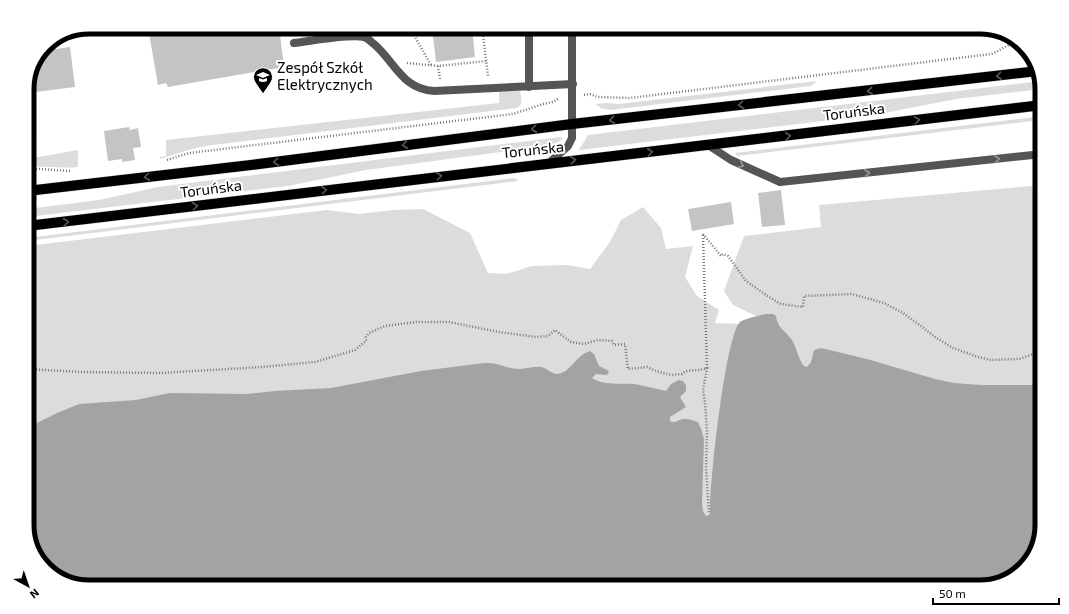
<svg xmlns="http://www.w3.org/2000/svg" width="1069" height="614" font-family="'Exo 2',sans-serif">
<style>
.green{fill:#dcdcdc}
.water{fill:#a3a3a3}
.building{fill:#c4c4c4}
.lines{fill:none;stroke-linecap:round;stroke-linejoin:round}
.primary-casing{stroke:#dbdbdb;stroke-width:11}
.path{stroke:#777;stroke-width:2.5;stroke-dasharray:1 2;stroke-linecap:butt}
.service{stroke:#555;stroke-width:8}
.minor{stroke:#555;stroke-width:8}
.primary{stroke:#000;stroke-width:10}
.oneway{stroke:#595959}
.oneway2{stroke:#999}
.labels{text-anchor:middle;stroke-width:4;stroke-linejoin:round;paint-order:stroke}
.poi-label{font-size:15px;fill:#000;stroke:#fff;text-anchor:start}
.street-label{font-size:15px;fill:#000;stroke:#fff}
.rim{fill:none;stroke:#000;stroke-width:5}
</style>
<rect width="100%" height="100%" fill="#fff"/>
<path class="green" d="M817,81L811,86L610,110L601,108L595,104L607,103L618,104Z
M1041,81L1042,89L956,99L874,115L579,150L588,135Z
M520,90C521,97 524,105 516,108L212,145L192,149L160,159V157L166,156V140L499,103V92Z
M1042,116V120L737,156L735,153Z
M561,137L563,139L553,145L366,170L288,186L27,217V209L99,200L158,187Z
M78,150V167C61,169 44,165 27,167V159Z
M514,178L519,181L27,241V238Z
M1042,185V526L1034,556L1011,579L981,587H89L58,579L37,559L27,529V246L327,210L359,214L393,210L423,209L470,233L488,273L506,274L532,266L567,265L590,269L610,242L621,220L643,207L661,228L666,249L693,246L685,277L697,296L719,310L715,323L775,325L733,305L724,291L744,236L821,227L819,205Z"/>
<path class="water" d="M766,314H773L776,316C777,328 786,331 792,340C797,348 798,359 804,366L807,367L811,362L814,350L821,348L867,359L935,379L954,383L981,385H1032L1042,383V526L1034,556L1011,579L981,587H89L58,579L37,559L27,529V428L57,413L79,404L136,400L170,393L247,394L275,391L331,388L421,371L484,363C499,362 506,369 520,369C527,369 534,366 541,367C547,368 551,374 558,374C571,372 576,355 590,351L594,354L599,366L609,371L607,375L596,374L592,378C605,386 620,383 635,384C646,386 656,389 666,391L671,384L679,380L683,381L686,385V391L680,397L686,407L670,417V421C676,424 677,420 683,419C688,418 693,421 698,422L701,429L704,439L702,503L703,511L706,516H707L710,514C709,487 725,337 740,322C743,319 761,315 766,314Z"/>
<path class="building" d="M148,27H279L284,67L168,87L166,83L158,85Z
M309,27H335V28L310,31Z
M432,27H472L475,57L436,62Z
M70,47L75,87L36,92L34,77L30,78L42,51Z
M129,127L130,130L138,128L141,147L133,148L135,160L122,162V159L108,161L104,131Z
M781,190L785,225L762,227L758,193Z
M731,202L734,224L692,231L688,209Z"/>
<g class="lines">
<defs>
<path id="primary" d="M27,191L251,165L572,124L1038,71
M27,226L1042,105"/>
</defs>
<use href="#primary" class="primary-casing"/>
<path class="path" d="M482,27L488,76
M411,30L431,65
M407,63L439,66L486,61
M438,66L440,79
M584,95L590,94L598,97L630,98L991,54C1000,51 1007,44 1018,42
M167,160L189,153L513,114L543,104L553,102L559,98
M27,170L39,169L70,171
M703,234L721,256L723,254L728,256L746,281L769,297L781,304L803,307L804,296L852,294L884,303L903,313L921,326L935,337L953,348L978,357L991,360L1019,359L1042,351
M703,235L707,368
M27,369L82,372L161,373L262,367L315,362L355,350L366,341V337L369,333L385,326L416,322H449L499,332L536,337L548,336L555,330L571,342L584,344L598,340L612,341L614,345L625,344L628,369L647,367L656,371L671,375L682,374L686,371L700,370L707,368L703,391L705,402L707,432L706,468L709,514"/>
<path class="service" d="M529,27V87
M294,43C312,41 348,34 364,37C368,38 371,42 374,44C395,62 402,89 434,91L573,84
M708,145L731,160L780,182L1042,154"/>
<path class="minor" d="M549,163L568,146L572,138V27"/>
<use href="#primary" class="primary"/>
</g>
<defs><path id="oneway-chevron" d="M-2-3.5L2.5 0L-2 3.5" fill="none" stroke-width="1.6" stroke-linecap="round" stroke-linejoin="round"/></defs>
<g class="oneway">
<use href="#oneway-chevron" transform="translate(999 76) rotate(173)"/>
<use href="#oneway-chevron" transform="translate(870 91) rotate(174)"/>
<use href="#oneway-chevron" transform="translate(741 105) rotate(174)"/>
<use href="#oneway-chevron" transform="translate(612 120) rotate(174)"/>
<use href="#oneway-chevron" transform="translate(917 120) rotate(-7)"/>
<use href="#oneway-chevron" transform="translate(534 129) rotate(173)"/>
<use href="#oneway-chevron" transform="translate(788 136) rotate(-7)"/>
<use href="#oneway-chevron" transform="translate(405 145) rotate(173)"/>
<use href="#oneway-chevron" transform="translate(650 152) rotate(-7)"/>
<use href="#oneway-chevron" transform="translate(573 160) rotate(-6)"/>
<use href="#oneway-chevron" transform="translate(276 162) rotate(173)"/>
<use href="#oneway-chevron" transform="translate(439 176) rotate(-7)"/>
<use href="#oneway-chevron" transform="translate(147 177) rotate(173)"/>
<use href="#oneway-chevron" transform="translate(324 190) rotate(-7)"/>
<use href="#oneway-chevron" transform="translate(195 206) rotate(-7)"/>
<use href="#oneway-chevron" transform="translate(66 222) rotate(-7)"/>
</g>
<g class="oneway2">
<use href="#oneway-chevron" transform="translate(997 159) rotate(-6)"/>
<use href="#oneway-chevron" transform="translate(741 165) rotate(24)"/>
<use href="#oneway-chevron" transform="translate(867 173) rotate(-6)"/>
</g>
<defs>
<symbol id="school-pin" viewBox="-11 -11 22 30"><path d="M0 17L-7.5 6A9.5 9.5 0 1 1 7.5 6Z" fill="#000" stroke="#fff"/><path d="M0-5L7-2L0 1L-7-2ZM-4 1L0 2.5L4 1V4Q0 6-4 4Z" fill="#fff"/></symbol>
</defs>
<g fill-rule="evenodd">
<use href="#school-pin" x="252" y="66" width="22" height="30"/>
</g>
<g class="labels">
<g class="poi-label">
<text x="277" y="73">Zespół Szkół<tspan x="277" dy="17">Elektrycznych</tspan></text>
</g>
<g class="street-label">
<text transform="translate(854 112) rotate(-7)" y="5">Toruńska</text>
<text transform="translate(533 150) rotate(-6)" y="5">Toruńska</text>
<text transform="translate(211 189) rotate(-7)" y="5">Toruńska</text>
</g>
</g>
<path d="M0 0H1069V614H0ZM89 34H980A55 55 0 0 1 1035 89V525A55 55 0 0 1 980 580H89A55 55 0 0 1 34 525V89A55 55 0 0 1 89 34Z" fill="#fff" fill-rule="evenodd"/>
<path class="rim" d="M89 34H980A55 55 0 0 1 1035 89V525A55 55 0 0 1 980 580H89A55 55 0 0 1 34 525V89A55 55 0 0 1 89 34Z"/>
<g transform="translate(28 586) rotate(140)" stroke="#ffffff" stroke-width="3" paint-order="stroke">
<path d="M0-3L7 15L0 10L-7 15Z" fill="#000000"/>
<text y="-6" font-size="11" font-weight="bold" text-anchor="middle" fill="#000000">N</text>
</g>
<path d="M933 598v6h126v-6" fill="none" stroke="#000000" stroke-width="2"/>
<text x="939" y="598" font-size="12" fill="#000000" stroke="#ffffff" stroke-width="3" paint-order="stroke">50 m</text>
</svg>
